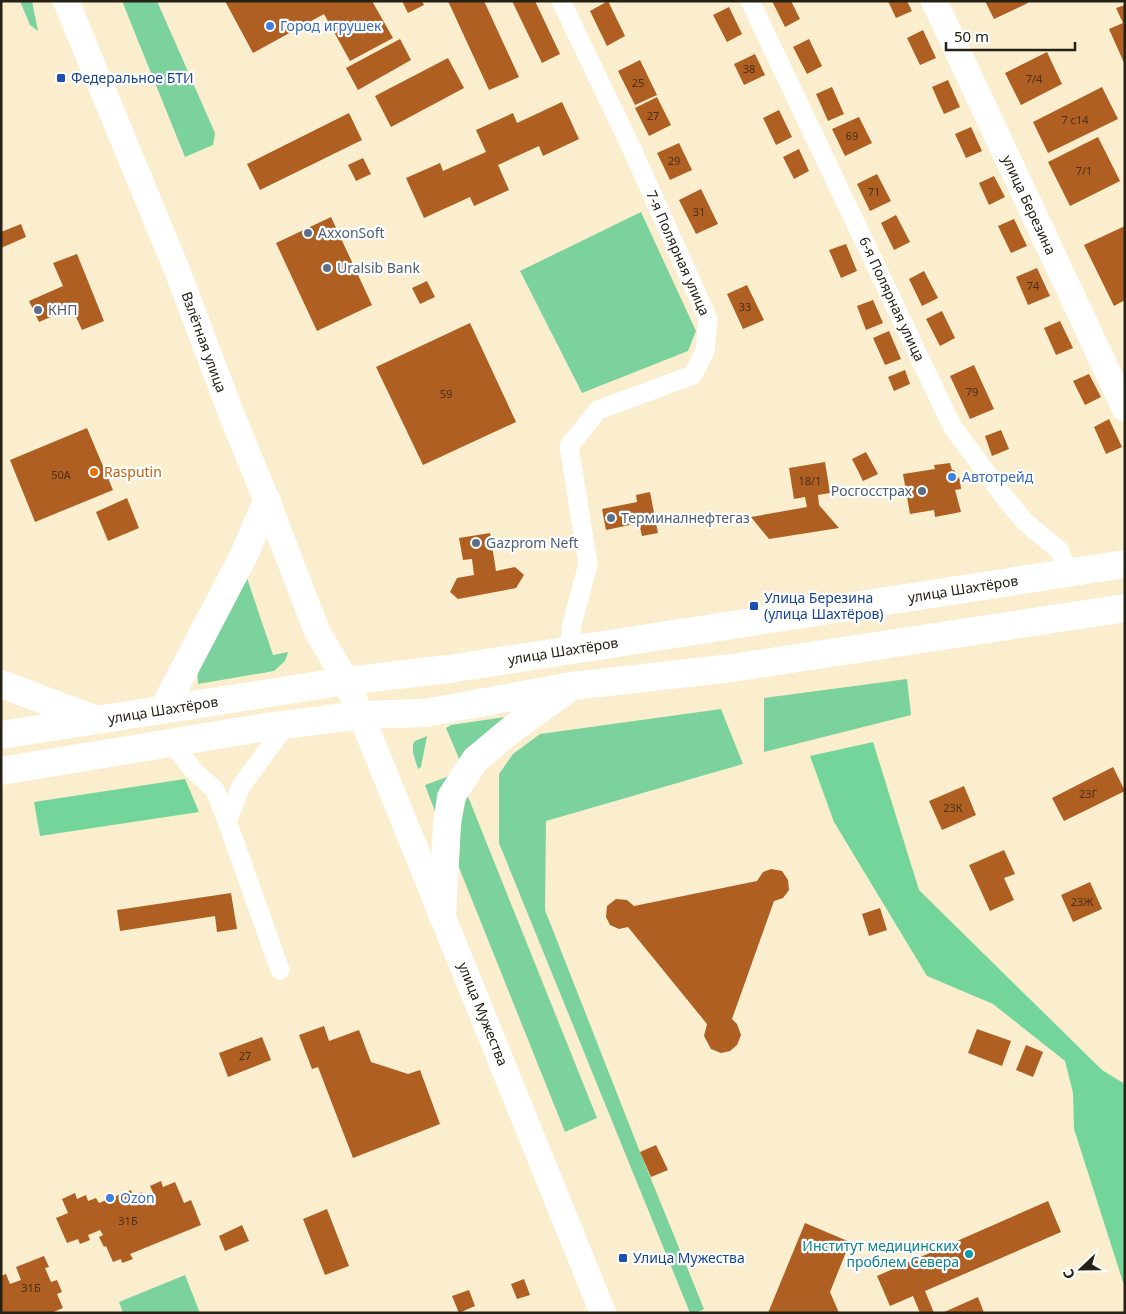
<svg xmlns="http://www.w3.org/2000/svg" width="1126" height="1314" font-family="'Noto Sans',sans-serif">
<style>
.green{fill:#7cd29d}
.forest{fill:#73d59a}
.building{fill:#ae5f21}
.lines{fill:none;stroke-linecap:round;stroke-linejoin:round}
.street{stroke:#fff;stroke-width:19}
.secondary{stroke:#fff;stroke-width:26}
.primary{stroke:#fff;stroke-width:28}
.shop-dot{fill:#3f7fe0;stroke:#fff;stroke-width:2}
.transit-dot{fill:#1a4fb4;stroke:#fff;stroke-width:2}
.service-dot{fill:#5c6f8a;stroke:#fff;stroke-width:2}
.food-dot{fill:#e8710a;stroke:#fff;stroke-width:2}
.culture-dot{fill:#0f9aa8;stroke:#fff;stroke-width:2}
.labels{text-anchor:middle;stroke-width:4.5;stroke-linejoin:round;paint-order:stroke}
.number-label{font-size:11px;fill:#483018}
.shop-label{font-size:14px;fill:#366cbe;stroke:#fff;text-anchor:start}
.transit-label{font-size:14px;fill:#164399;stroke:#fff;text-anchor:start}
.street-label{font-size:14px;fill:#262115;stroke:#fff}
.service-label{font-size:14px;fill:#4e5e75;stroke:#fff;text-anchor:start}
.food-label{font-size:14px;fill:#c56008;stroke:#fff;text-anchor:start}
.culture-label{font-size:14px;fill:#0d838f;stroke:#fff;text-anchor:end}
</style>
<rect width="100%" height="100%" fill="#fbeecf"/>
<path class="green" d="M20,1H32L38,31L30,25Z
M122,1H157L215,133L213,145L185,157Z
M641,212L696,331L688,351L582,393L520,271Z
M246,575L273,655L288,652L285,661L274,671L198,684L197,665Z
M907,679L911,715L764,752V698Z
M721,709L743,764L546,821L545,910L640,1152L704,1309L697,1313H690L499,843V774L513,754L540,734Z
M518,715L460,761L446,728L451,725Z
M427,736L421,767L418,769L413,753V744L415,741Z
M452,775L436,814L425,785Z
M467,794L597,1118L565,1132L454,855Z
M185,1275L200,1313H123L119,1302Z"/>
<path class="forest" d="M873,742L919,890L1102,1070L1125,1084V1284L1123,1282L1074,1129L1073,1093L1065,1061L993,1004L927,976L834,822L810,756Z
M185,779L199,812L40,836L34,802Z"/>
<path class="building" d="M225,1H372L393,38L350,61L324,14L253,53Z
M402,1H422L424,5L408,13Z
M448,1H484L519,77L489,90Z
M512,1H535L560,54L542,63Z
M608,1L625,36L607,46L590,11Z
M772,1H791L800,19L785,27Z
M888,1H907L912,11L896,18Z
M985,1H1027L1028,3L994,19Z
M1125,5V65L1109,29L1123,23L1116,8Z
M729,7L742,34L727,42L713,15Z
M923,30L936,58L920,65L907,38Z
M400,39L411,60L358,90L346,68Z
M809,39L822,66L807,74L793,47Z
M1047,52L1062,84L1021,105L1005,73Z
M755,54L765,75L744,85L734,64Z
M448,58L464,88L391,127L375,96Z
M640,60L657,95L635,105L618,71Z
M948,80L960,107L944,114L932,87Z
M832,87L844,114L828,121L816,94Z
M1102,87L1118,119L1048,153L1033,122Z
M657,97L671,125L649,136L635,108Z
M562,102L579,139L543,156L539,146L498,165L509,190L474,206L470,197L424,218L406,178L440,163L443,171L486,152L476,130L513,113L517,123Z
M779,110L792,137L776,145L763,118Z
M349,113L362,140L260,190L247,164Z
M859,117L872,143L845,156L832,129Z
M971,127L982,151L966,158L955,134Z
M1098,137L1120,181L1070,206L1048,162Z
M679,143L692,170L670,180L657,153Z
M799,149L809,171L794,179L783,157Z
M363,158L371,174L356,181L348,165Z
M877,174L891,201L870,211L857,184Z
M994,176L1005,197L989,205L979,183Z
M701,189L718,224L696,234L679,200Z
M896,215L910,242L894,250L881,223Z
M331,217L372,305L317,331L276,243Z
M1014,219L1027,246L1011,253L998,226Z
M21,224L26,237L1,248V232Z
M1125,226V300L1114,306L1084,245Z
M846,244L857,271L841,278L829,250Z
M77,254L104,321L82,330L72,308L39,322L29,301L63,286L53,263Z
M1037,268L1050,296L1028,305L1016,277Z
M924,271L938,298L922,306L909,279Z
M427,281L435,297L420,304L412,288Z
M747,285L764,320L743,329L727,294Z
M873,300L883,323L866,330L857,306Z
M942,311L955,338L940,346L926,319Z
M1060,321L1073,348L1056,355L1044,328Z
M470,323L516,422L423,465L376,367Z
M889,331L901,359L885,365L873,338Z
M974,365L994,409L970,419L950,376Z
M905,370L910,384L894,391L888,377Z
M1089,374L1101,397L1085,405L1073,381Z
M1109,419L1122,447L1106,454L1094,427Z
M87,428L113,490L35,522L10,460Z
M1001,430L1009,449L992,456L985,436Z
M866,452L878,474L863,481L852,459Z
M825,462L830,493L818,495L819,505L839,528L769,539L751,517L807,507L805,497L794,499L789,468Z
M950,463L952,470H954L960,480L961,489L955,490L961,512L935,517L934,510L910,514L903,474L935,469L934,465Z
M650,492L658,533L642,536L639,523L606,530L602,509L637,502L636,495Z
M127,498L139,528L108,541L96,512Z
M490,533L496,571L515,567L524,575L516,588L458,599L450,592L457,578L474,575L472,559L463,560L459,538Z
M1113,767L1125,791L1064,821L1052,798Z
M964,786L976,815L942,830L929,801Z
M1004,850L1015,874L1004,878L1014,900L990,911L969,865Z
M771,869L782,871L788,880L789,890L783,898L774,901L732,1019L737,1024L741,1035L737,1045L730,1051L721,1053L711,1049L704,1036L707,1024L628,927L619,929L610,925L606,917L607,906L616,899L627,900L634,906L757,881L763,872Z
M1090,882L1102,909L1073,922L1061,895Z
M231,893L237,929L217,932L215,916L120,931L117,910Z
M880,908L887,930L869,936L862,914Z
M324,1026L329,1041L359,1030L371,1062L408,1074L420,1070L440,1124L353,1158L318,1067L312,1069L299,1035Z
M977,1029L1011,1041L1002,1066L968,1053Z
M262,1037L271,1060L228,1077L219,1053Z
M1026,1045L1043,1052L1033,1077L1016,1070Z
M656,1145L668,1170L651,1177L640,1152Z
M161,1181L163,1187L175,1182L184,1203L191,1200L201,1225L130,1254L133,1259L122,1263L121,1259L113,1262L106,1246L104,1247L99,1237L103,1235L100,1230L88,1235L90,1240L80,1244L78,1239L67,1243L56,1218L68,1213L62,1199L75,1193L77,1199L86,1195L88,1201L96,1198L99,1203L131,1190L133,1196L142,1192L146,1203L156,1199L150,1186Z
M1048,1201L1061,1232L925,1291L934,1313H920L913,1296L890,1306L877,1276Z
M327,1209L349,1266L325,1275L303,1219Z
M805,1223L850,1242L830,1292L839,1313H768Z
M242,1225L249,1241L225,1251L219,1236Z
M44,1256L49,1267L45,1268L51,1282L57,1280L62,1292L57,1294L63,1308L51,1313H1V1276L6,1274L10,1284L21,1280L16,1267Z
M524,1279L530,1295L517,1299L511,1284Z
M469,1290L475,1306L459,1313L452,1296Z
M978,1297L984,1313H942Z"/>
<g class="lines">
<path class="street" d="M561,1L631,147L708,319L705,351L693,375L598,410L569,446L588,564L572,624L569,650
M750,1L952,426L1006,499L1025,522L1059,550L1069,572
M173,743L193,770L215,790L227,821
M280,970L227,821L241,786L286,725"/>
<path class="secondary" d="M66,1L177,270L231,413L267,501L317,631L346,681L361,715L603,1313
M934,1L1125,409"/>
<path class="primary" d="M1,684L97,720
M163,710L244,555L267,501
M1,735L346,681L449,669L1125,564
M1,771L260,728L361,715L425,713L572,686L732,668L1125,608
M442,915L447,825L451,797L475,760L512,729L565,691"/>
</g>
<g class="shop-dot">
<circle cx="270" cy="26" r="5"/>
<circle cx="952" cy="477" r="5"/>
<circle cx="110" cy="1198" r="5"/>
</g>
<g class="transit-dot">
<rect x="56" y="73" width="10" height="10" rx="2.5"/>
<rect x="749" y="601" width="10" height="10" rx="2.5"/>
<rect x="618" y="1253" width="10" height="10" rx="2.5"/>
</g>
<g class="service-dot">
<circle cx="308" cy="233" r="5"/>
<circle cx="327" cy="268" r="5"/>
<circle cx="38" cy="310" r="5"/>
<circle cx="922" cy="491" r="5"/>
<circle cx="611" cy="518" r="5"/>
<circle cx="476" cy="543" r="5"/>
</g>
<circle class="food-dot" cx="94" cy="472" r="5"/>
<circle class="culture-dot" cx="969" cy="1254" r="5"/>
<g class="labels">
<g class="number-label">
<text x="749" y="73">38</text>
<text x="1034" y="83">7/4</text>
<text x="638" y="87">25</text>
<text x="653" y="120">27</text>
<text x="1075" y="124">7 с14</text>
<text x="852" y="140">69</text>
<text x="674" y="165">29</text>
<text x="1084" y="175">7/1</text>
<text x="874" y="196">71</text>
<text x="699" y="216">31</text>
<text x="1033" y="290">74</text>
<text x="745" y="311">33</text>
<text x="972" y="396">79</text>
<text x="446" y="398">59</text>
<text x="61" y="479">50А</text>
<text x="810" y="485">18/1</text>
<text x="1088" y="798">23Г</text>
<text x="953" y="812">23К</text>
<text x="1082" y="906">23Ж</text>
<text x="245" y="1060">27</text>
<text x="128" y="1225">31Б</text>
<text x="31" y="1292">31Б</text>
</g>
<g class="shop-label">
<text x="280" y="31">Город игрушек</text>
<text x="962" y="482">Автотрейд</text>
<text x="120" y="1203">Ozon</text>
</g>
<g class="transit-label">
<text x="71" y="83">Федеральное БТИ</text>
<text x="764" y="603">Улица Березина<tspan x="764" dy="16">(улица Шахтёров)</tspan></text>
<text x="633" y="1263">Улица Мужества</text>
</g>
<g class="street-label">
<text transform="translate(1029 205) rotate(65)" y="5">улица Березина</text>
<text transform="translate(678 253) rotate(66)" y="5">7-я Полярная улица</text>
<text transform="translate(892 299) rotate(65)" y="5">6-я Полярная улица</text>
<text transform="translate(204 342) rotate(70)" y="5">Взлётная улица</text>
<text transform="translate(963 589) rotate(-9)" y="5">улица Шахтёров</text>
<text transform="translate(563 651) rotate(-9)" y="5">улица Шахтёров</text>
<text transform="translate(163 710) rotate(-9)" y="5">улица Шахтёров</text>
<text transform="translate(483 1014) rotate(68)" y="5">улица Мужества</text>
</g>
<g class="service-label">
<text x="318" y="238">AxxonSoft</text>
<text x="337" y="273">Uralsib Bank</text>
<text x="48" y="315">КНП</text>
<text x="912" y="496" text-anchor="end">Росгосстрах</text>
<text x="621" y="523">Терминалнефтегаз</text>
<text x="486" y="548">Gazprom Neft</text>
</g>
<g class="food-label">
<text x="104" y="477">Rasputin</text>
</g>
<g class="culture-label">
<text x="959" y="1251">Институт медицинских<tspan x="959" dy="16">проблем Севера</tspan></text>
</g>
</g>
<rect width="1126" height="1314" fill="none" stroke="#262115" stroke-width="5"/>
<g transform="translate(1081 1269) rotate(248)" stroke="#ffffff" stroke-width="4" paint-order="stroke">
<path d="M0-4L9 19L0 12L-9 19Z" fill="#262115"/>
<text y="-8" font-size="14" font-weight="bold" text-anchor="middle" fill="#262115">С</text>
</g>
<path d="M946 42v8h129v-8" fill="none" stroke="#262115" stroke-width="2.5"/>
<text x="954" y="42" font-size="15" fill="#262115" stroke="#ffffff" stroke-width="4" paint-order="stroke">50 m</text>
</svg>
